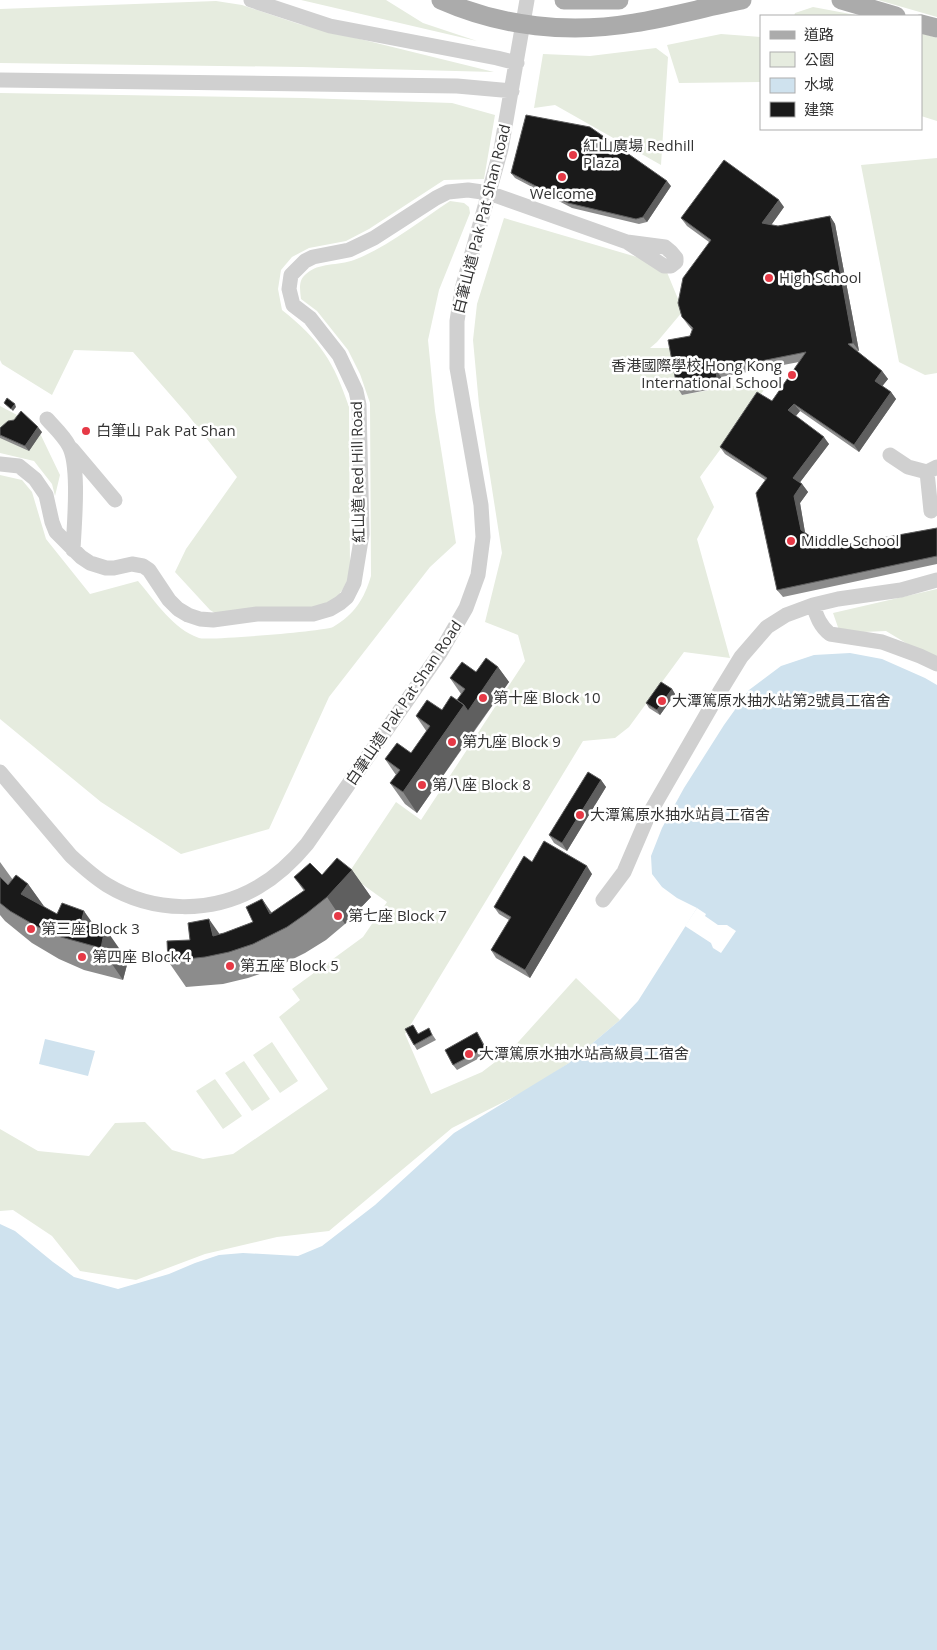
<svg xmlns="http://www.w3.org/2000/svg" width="937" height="1650" font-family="'Open Sans','Noto Sans TC',sans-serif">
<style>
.green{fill:#e6ecdf}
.water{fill:#cfe2ee}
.pier{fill:#fff}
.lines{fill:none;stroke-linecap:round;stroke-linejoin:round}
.minor{stroke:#d0d0d0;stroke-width:15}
.major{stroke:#ababab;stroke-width:19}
.wall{fill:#8c8c8c}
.shaded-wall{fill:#5f5f5f}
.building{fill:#1a1a1a;stroke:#5f5f5f}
.poi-dot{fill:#e63946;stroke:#fff;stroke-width:2}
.labels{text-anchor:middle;stroke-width:5;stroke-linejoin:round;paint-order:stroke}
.poi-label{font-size:15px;fill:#333;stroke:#fff;text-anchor:start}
.street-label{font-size:15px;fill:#333;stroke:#fff}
</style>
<rect width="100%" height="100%" fill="#fff"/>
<path class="green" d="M301,0H386L423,23L477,41Z
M878,0H937V17Z
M216,1L242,5L299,24L494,72L302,67L0,63V9Z
M813,7L861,16H794L795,13Z
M921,33L937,38V121L921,116Z
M721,34L761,37V82L679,83L667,45Z
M656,48L668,57L661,165L555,105L534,108L543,54L590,56Z
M0,93L304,98L452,103L495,115L484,179L444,180L369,229L346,241L309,248L292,257L281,270L278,289L282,310C320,340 334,362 349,407L350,573C345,589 338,598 324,608L223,618L210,610L175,572L186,549L237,477L188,415L133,352L74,350L52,395L2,364L0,360Z
M937,158V373L925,375L899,362L861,165Z
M450,201L464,203L469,207L470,213L439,290L428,340L435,411L456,543L430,567L329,697L269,829L181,854L101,802L0,719V475L22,480L32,492L46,539L90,594L138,581C156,602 173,629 199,638C207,641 326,631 333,627C355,614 364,599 371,576L370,403L360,374L348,350L317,311L301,299C300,290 298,280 306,274C319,262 338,266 354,260C386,248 421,220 450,201Z
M504,218L664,265L683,311L657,342L650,348H673L682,395L772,379L700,477L714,507L697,539L730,658L684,652L629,727L615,738L583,741L405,1034L431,1094L482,1072L511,1050L576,978L620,1020L569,1063L531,1088L452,1128L329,1231L277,1237L205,1254L136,1280L80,1271L52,1236L13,1210L0,1211V1129L38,1151L89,1156L115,1123L145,1122L172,1150L203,1159L233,1154L328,1089L279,1017L300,1000L292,989L363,937L387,902L348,874L396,802L421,820L525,661L518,635L485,622L502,553L479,405L473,340L477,304Z
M0,406L36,425L60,475L55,496L52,484L34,461L0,453Z
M937,589V658L934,660L886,631L840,633L833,613Z
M272,1042L298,1081L280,1093L253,1055Z
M244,1061L270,1099L252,1111L225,1073Z
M215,1079L242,1116L223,1129L196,1091Z"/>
<path class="water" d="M850,653L882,659L925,678L937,685V1650H0V1224L15,1231L53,1262L74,1277L118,1289L169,1274L195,1263L219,1255L243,1253L298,1256L322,1246L375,1205L454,1133L569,1063L620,1020L638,1001L697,908L677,898L662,887L652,874L651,856L662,828L684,788L724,725L749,690L781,666L814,655Z
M45,1039L95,1051L88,1076L39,1064Z"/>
<path class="pier" d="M697,908L706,914L705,916L718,925H727L736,931L721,953L713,948L711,943L685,926Z"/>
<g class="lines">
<path class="minor" d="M251,0L330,26L497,58L517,63
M0,80L457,86L512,91
M47,419C54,427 64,436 69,446C80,466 74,526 73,550
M72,449L115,500
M890,455L908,467L927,472L937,467
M0,464L19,466L35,479L46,495L52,522L56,532L81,557L90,563L106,568H114L132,564L143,566L149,570L169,600L178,609L188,615L200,619L213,620L257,614H313L330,609L340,603L347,597L354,583L362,534L359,405L356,391L339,355L310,318L293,305L289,289L291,275L305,261L313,257L349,250L374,238L436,198L448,192L468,190L489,193L627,242L665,247L671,252L676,258V262L671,266H664L627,242
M927,472L931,511
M813,605C817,617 820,626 830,634L882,642L920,656L937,664
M0,772L71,856C83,867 94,877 107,885C153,913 212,914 258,887C277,876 293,861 307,844L440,653L466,608L478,575L483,537L481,505L457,368V321L462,289L501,149L527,0
M603,900L624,872L648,816L719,693L741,657L767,627L786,615L813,605L838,599L901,590L937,580"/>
<path class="major" d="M441,0C502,27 569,34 634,23C671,17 706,7 742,0
M564,0H619
M841,0L896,16
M921,24L937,28"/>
</g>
<path class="wall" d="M511,173L671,186L647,222L639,224L572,208L515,178Z
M784,207L771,225L778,226L830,216L835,224L859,351H857L882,371L888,379L882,386L891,392L896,399L859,452L800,411L796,416L829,444L800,482L802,484L808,492L800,503L805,533L820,543L832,547L937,528V564L783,597L777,590L765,480L725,454L720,447L772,401L799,362L721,377L723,387L682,395L677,387L690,336L692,330L688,325L682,317L709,242L687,226L681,218Z
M0,428L42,432L29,451L0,438Z
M498,667L509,682L417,813L405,804L390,783L396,775L385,759L411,753L427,732L416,716L442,710L457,700L461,694L450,678Z
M672,689L675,694L660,715L649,708L646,703Z
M601,780L606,787L567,851L554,843L549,835Z
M0,862L13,880L28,884L45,908L57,914L95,926L128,961L123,980L84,970L59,959L32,943L5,921L0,915Z
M532,862L592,874L530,978L496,958L491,950L509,920L499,914L494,907Z
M352,870L371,897L345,924L326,940L305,953L271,970L248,978L223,984L186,987L168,961L190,940L224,933L253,922L262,899L272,913L304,891L294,877L322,875Z
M416,1030L418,1034H432L436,1040L417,1050L414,1045Z
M480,1037L489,1053L457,1070L453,1065Z"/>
<path class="shaded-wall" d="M667,181L671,186L647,222L643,217Z
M779,200L784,207L767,231L762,223Z
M830,216L835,224L859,351L853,343Z
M716,370L721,377L723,387L717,379Z
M882,371L888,379L880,389L875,381Z
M891,392L896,399L859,452L854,445Z
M15,404L16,407L13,411L11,409Z
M794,404L800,411L794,418L788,410Z
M38,427L42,432L29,451L25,446Z
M824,437L829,444L798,485L793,478Z
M802,484L808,492L800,503L806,538L801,530L794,496Z
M498,667L509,682L478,725L469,713L478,725L417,813L403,792L464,705Z
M672,689L675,694L660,715L657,710Z
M601,780L606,787L567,851L562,843Z
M587,866L592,874L530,978L525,970Z
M352,870L371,897L345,924L327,897Z
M28,884L51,916L21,894Z
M262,899L280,926L270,914Z
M84,911L103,938L105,928L128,961L123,980L101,948L81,923Z
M209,919L228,946L213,936Z"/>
<path class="building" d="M526,115L590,127L667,181L643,217L636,219L568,203L511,173Z
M724,160L779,200L762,223L778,226L830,216L853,343L848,344L882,371L875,381L891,392L854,445L794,404L788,410L824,437L793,478L802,484L794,496L801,530L820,543L832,547L937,528V556L777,590L756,493L767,478L720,447L757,392L772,401L806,352L716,370L717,379L677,387L668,340L690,336L693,328L682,317L678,303L683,278L711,240L681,218Z
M7,398L15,404L11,409L4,403Z
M21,411L38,427L25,446L0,435V428L8,421L14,420Z
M486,658L498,667L468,711L464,705L457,700L465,689L450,678L462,662L476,672Z
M661,682L672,689L657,710L646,703Z
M451,696L464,705L403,792L390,783L400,770L385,759L397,743L411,753L430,726L416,716L427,700L442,710Z
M588,772L601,780L562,843L549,835Z
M544,841L587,866L525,970L491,950L511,917L494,907L524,856L532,862Z
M337,858L352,870L327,897L307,913L287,927L253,944L229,952L205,957L168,961L167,941L190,940L188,923L209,919L213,936L224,933L253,922L246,907L262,899L270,914L305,890L294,877L310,863L322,875Z
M16,875L28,884L21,894L57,914L62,903L84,911L81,923L105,928L101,948L61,937L36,926L10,911L0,903V877L8,885Z
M413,1025L418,1034L429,1028L432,1035L414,1045L405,1029Z
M477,1032L485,1048L453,1065L445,1050Z"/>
<g class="poi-dot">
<circle cx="573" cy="155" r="5"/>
<circle cx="562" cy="177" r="5"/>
<circle cx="769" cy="278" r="5"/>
<circle cx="792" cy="375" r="5"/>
<circle cx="86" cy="431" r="5"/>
<circle cx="791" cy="541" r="5"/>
<circle cx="483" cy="698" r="5"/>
<circle cx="662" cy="701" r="5"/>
<circle cx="452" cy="742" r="5"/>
<circle cx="422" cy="785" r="5"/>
<circle cx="580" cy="815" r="5"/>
<circle cx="338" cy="916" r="5"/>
<circle cx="31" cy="929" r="5"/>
<circle cx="82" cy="957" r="5"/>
<circle cx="230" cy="966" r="5"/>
<circle cx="469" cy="1054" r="5"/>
</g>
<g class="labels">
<g class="poi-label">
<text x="583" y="151">紅山廣場 Redhill<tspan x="583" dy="17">Plaza</tspan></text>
<text x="562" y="199" text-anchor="middle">Welcome</text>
<text x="779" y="283">High School</text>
<text x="782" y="371" text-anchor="end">香港國際學校 Hong Kong<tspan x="782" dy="17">International School</tspan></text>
<text x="96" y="436">白筆山 Pak Pat Shan</text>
<text x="801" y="546">Middle School</text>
<text x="493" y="703">第十座 Block 10</text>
<text x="672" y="706">大潭篤原水抽水站第2號員工宿舍</text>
<text x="462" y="747">第九座 Block 9</text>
<text x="432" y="790">第八座 Block 8</text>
<text x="590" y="820">大潭篤原水抽水站員工宿舍</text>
<text x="348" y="921">第七座 Block 7</text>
<text x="41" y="934">第三座 Block 3</text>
<text x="92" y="962">第四座 Block 4</text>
<text x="240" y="971">第五座 Block 5</text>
<text x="479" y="1059">大潭篤原水抽水站高級員工宿舍</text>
</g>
<g class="street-label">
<text transform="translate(482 219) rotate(-76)" y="5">白筆山道 Pak Pat Shan Road</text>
<text transform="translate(358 472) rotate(-91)" y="5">紅山道 Red Hill Road</text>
<text transform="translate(404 703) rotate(-56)" y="5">白筆山道 Pak Pat Shan Road</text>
</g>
</g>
<rect x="760" y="15" width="162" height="115" fill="#ffffff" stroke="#adadad"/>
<rect x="770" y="31" width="25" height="8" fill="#ababab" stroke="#adadad"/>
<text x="804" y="40" font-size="15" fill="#333333">道路</text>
<rect x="770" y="52" width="25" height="15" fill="#e6ecdf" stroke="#adadad"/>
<text x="804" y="65" font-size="15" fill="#333333">公園</text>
<rect x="770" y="78" width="25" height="15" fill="#cfe2ee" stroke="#adadad"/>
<text x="804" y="90" font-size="15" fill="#333333">水域</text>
<rect x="770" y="102" width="25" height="15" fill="#1a1a1a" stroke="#adadad"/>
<text x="804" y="115" font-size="15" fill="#333333">建築</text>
</svg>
